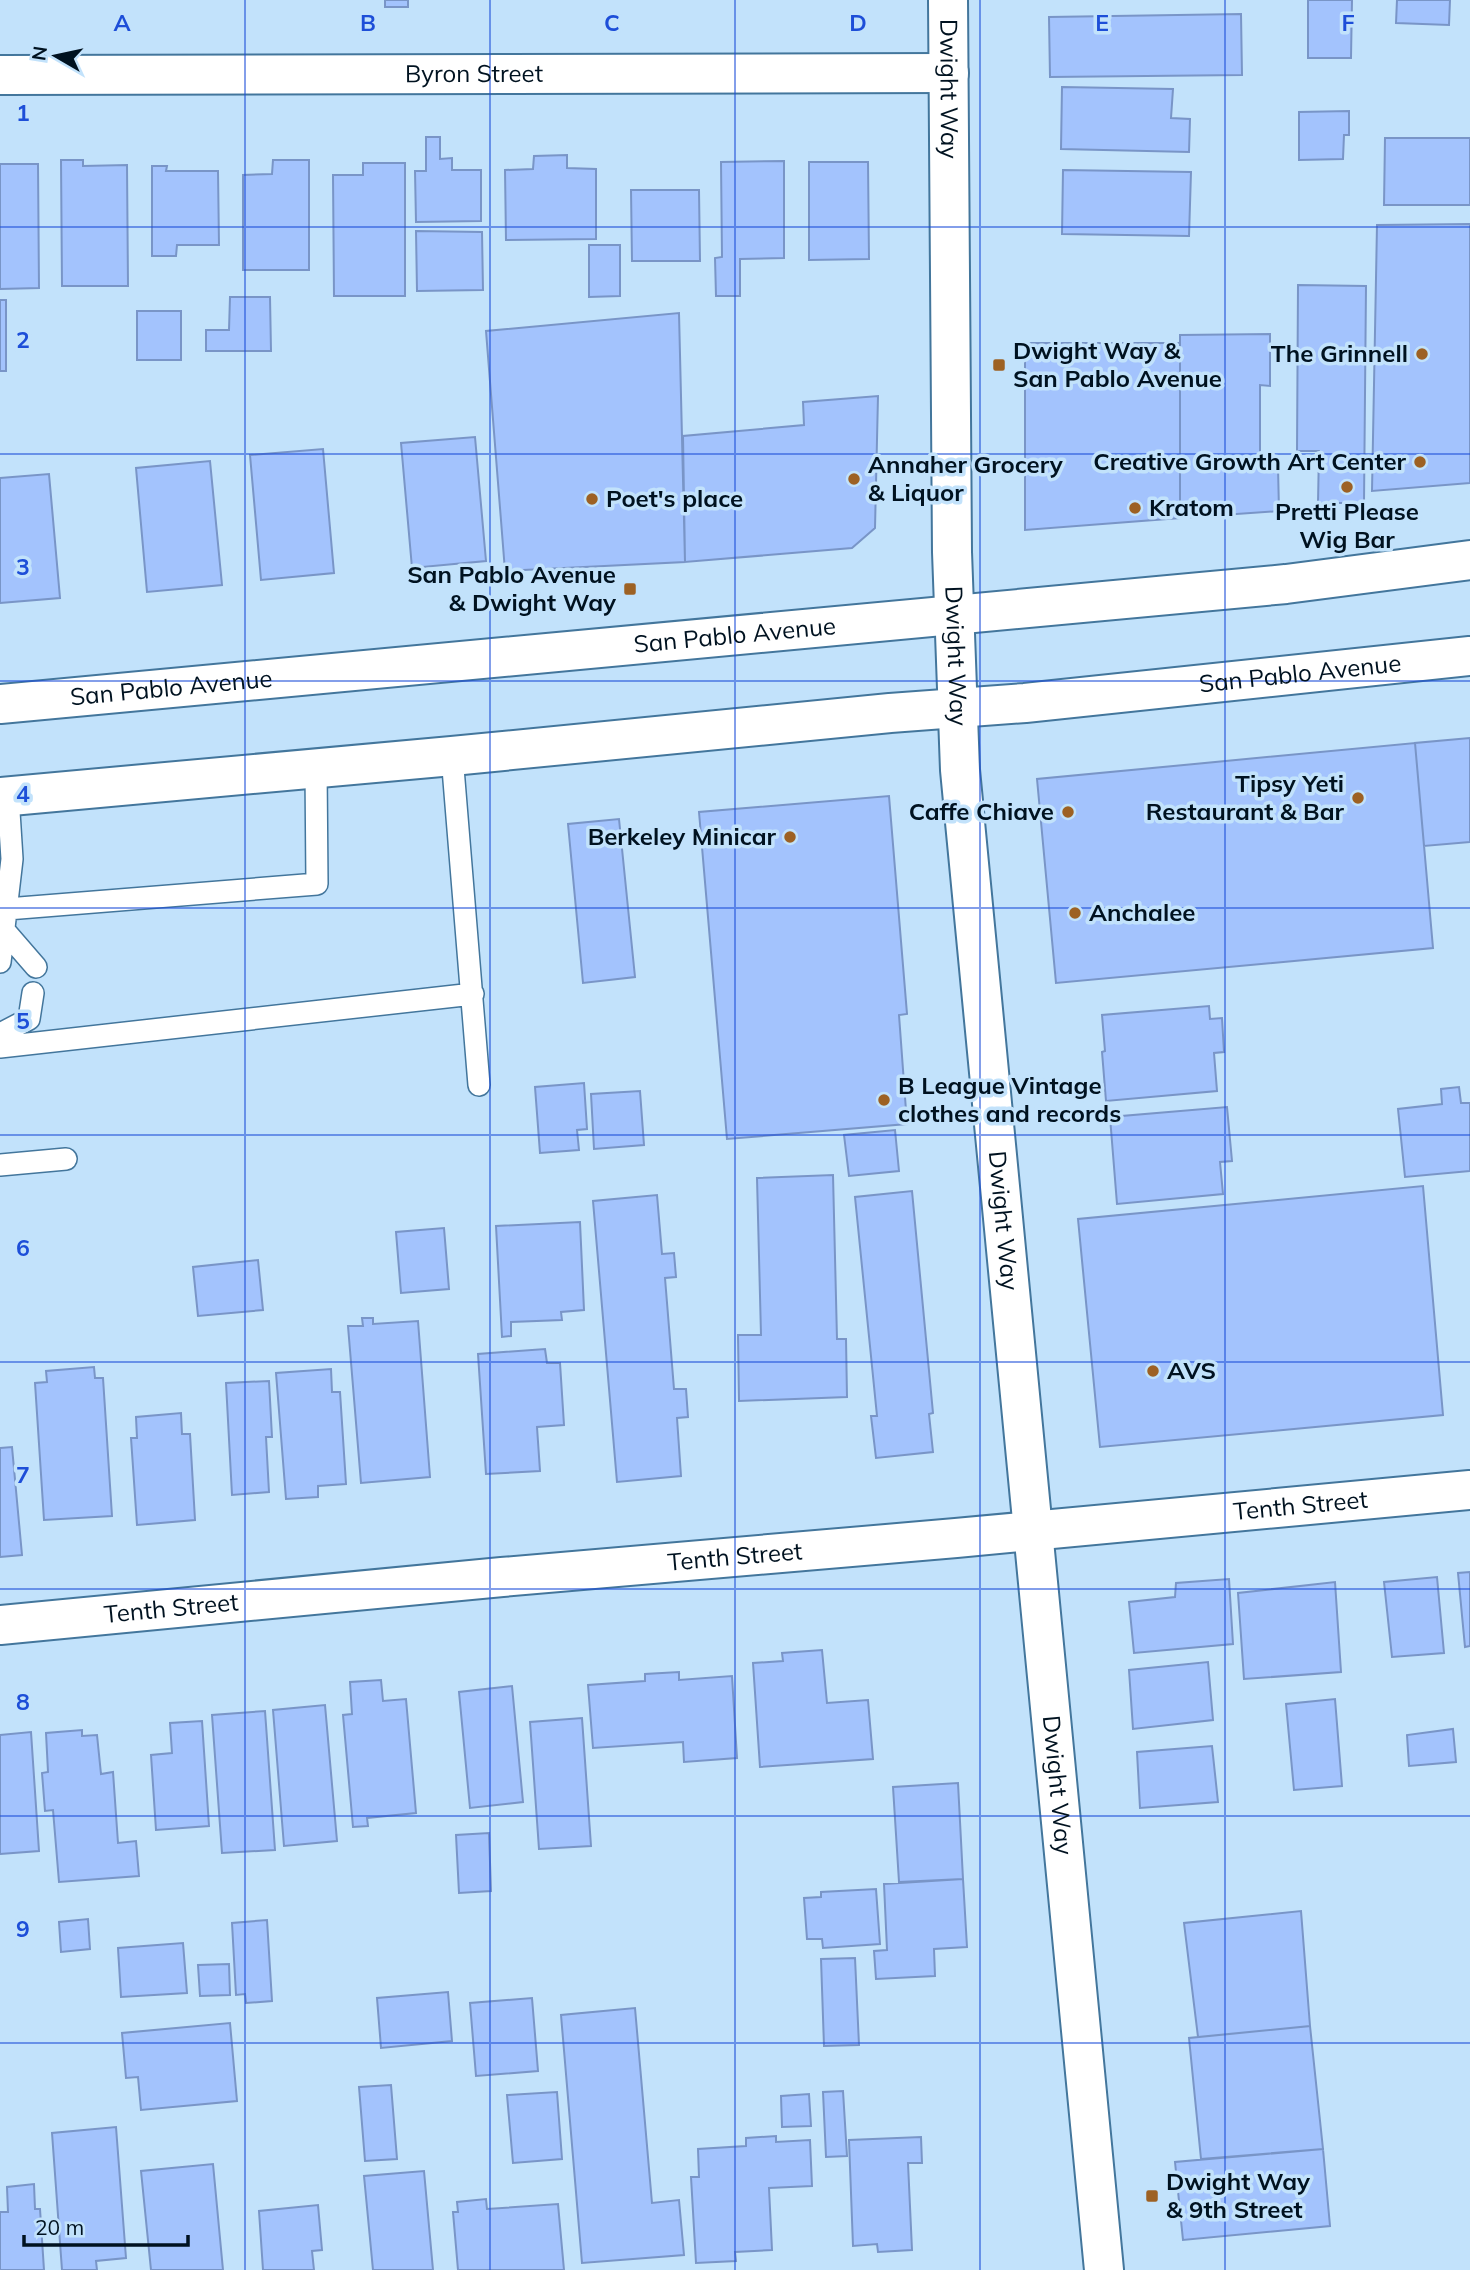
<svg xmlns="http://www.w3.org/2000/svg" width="1470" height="2270" font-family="Mulish,sans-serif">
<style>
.building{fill:#a3c3fd;stroke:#7995c7;stroke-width:2}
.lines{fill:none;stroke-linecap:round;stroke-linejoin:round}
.service-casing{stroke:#43769c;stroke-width:24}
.minor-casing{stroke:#43769c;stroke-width:42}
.tertiary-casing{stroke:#43769c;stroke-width:42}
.primary-casing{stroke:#43769c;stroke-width:42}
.service{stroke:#fff;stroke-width:21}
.minor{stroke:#fff;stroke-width:38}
.tertiary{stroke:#fff;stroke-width:38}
.primary{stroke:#fff;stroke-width:38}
.grid{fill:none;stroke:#1d4ed8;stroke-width:2;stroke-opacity:0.55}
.poi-dot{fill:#9d6123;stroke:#c2e2fb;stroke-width:2.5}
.labels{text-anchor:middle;stroke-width:7;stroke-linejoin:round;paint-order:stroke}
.street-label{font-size:24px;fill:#001220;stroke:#c2e2fb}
.poi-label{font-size:24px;font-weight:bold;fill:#001220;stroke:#c2e2fb;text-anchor:start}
.grid-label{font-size:23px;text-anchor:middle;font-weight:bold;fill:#1d4ed8;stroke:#c2e2fb;stroke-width:7;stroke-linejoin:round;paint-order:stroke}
</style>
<rect width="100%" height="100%" fill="#c2e2fb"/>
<path class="building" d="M385,0H408V7H385Z
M1308,0H1352L1351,58H1308Z
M1397,0H1450L1449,25L1396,23Z
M1241,14L1242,75L1050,77L1049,17Z
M1062,87L1173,89L1171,118L1190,119L1189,152L1061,149Z
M1349,111V135H1344L1343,159L1299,160V112Z
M426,137H440V159L452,158V170H481V221L416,222L415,171H426Z
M1385,138H1470V205H1384Z
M567,155V168L596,169V239L506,240L505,170L533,169L534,156Z
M61,160H83V166L127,165L128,286H62Z
M273,160H309V270H243V175L272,174Z
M784,161V258L740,259V296H716L715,258L722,257L721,162Z
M809,162H868L869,259L809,260Z
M363,163H405V296H334L333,175H363Z
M0,164H38L39,288L0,289Z
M152,166H167L166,171H218L219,245H177L176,256H152Z
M1063,170L1191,172L1189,236L1062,234Z
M631,190H699L700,261H632Z
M1470,224V483L1372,491L1377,225Z
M416,231L482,232L483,290L417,291Z
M589,245H620V296L589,297Z
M1298,285L1366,286L1364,503H1318L1319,451H1297Z
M230,297H270L271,351H206V330H229Z
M0,300H6V371H0Z
M137,311H181V360H137Z
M679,313L685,562L505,571L486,331Z
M1270,334V386L1260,385V467H1278L1279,511L1180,518V335Z
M1025,343H1180V518L1025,530Z
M878,396L875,528L852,548L685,562L683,436L804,425L803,402Z
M475,437L486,561L412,568L401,443Z
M323,449L334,573L261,580L250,455Z
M210,461L222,585L147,592L136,468Z
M49,474L60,598L0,603V478Z
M1470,738V842L1424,846L1415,743Z
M1415,743L1433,948L1056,983L1037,779Z
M889,796L907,1014L899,1015L907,1124L727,1139L699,812Z
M619,819L635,977L583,983L568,824Z
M1209,1006L1210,1019L1222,1018L1224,1052L1214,1053L1217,1091L1106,1101L1102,1052L1105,1051L1102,1015Z
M584,1083L587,1129L577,1130L579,1150L540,1153L535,1087Z
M1459,1087L1461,1103H1470V1171L1405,1177L1398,1109L1442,1104L1441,1089Z
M640,1091L644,1145L594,1149L591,1094Z
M1227,1107L1232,1161L1220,1162L1223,1194L1117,1204L1110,1117Z
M895,1130L899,1171L849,1176L844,1135Z
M833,1175L837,1339H846L847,1397L739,1401L738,1335H761L757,1178Z
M1423,1186L1443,1415L1100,1447L1078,1219Z
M912,1191L933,1413L929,1414L933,1452L876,1458L871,1416H877L855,1197Z
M657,1195L662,1254L674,1253L676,1277L665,1278L674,1389H686L688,1417L677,1418L681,1476L617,1482L593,1201Z
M580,1222L584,1310L561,1312L562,1320L511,1322V1336L502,1337L496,1226Z
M444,1228L449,1289L401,1293L396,1232Z
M258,1260L263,1310L198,1316L193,1267Z
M362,1318H373V1324L418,1321L430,1477L361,1483L348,1326H363Z
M545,1349L547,1363H560L564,1425L537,1427L540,1471L486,1474L478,1354Z
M94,1367L95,1378H103L112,1516L44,1520L35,1383L47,1382L46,1371Z
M331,1369L332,1392H340L346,1484L318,1486V1497L286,1499L276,1373Z
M269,1381L272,1437H266L269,1492L232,1495L226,1383Z
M181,1413L182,1434H190L195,1520L137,1525L131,1438H137L136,1417Z
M12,1447L22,1555L0,1557V1448Z
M1470,1572V1646L1465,1647L1458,1573Z
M1437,1577L1444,1653L1392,1657L1384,1582Z
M1229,1579L1233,1644L1134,1653L1129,1602L1175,1597L1176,1583Z
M1335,1582L1341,1672L1244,1679L1238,1593Z
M822,1650L827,1703L868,1700L873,1759L760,1767L753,1663L783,1661L782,1653Z
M1208,1662L1213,1720L1133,1729L1129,1670Z
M679,1672V1680L732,1676L737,1758L684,1762L683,1742L593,1748L588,1685L645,1681V1674Z
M381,1680L383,1701L406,1699L416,1813L367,1818L368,1826L353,1827L343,1715L352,1714L350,1682Z
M512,1686L523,1802L470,1808L459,1692Z
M1335,1699L1342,1786L1294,1790L1286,1704Z
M325,1705L337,1841L284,1846L273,1710Z
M265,1711L275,1850L222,1853L212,1715Z
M582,1718L591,1846L539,1849L530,1722Z
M202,1721L209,1826L156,1830L151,1755L172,1753L170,1723Z
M1453,1729L1456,1762L1409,1766L1407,1735Z
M82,1730V1736L97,1735L101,1774L113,1772L118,1843L136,1841L139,1876L59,1882L53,1810L45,1811L42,1773L48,1772L46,1733Z
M31,1732L39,1851L0,1854V1735Z
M1212,1746L1218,1802L1140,1808L1137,1752Z
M958,1783L963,1879L899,1882L893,1787Z
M489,1833L491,1891L459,1893L456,1835Z
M963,1879L967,1947L934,1949L935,1976L876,1979L874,1951L887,1950L884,1884Z
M876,1889L880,1944L823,1948L822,1939H807L804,1898L821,1897V1892Z
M1301,1911L1310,2026L1198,2037L1184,1923Z
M88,1919L90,1949L61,1952L59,1922Z
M267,1920L272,2001L246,2003L245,1994L236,1995L232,1923Z
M183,1943L187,1993L121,1997L118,1948Z
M855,1958L859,2045L824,2046L821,1959Z
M229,1964L230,1995L200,1996L198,1965Z
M448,1992L452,2041L381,2048L377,1998Z
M532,1998L538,2071L476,2076L470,2003Z
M635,2008L652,2203L679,2200L684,2255L582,2263L561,2015Z
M230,2023L237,2101L141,2110L138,2077L126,2078L122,2033Z
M1310,2026L1323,2149L1201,2159L1189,2038Z
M391,2085L397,2159L365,2161L359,2087Z
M843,2091L847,2156L826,2157L823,2092Z
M557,2092L562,2159L513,2163L507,2095Z
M809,2094L811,2126L782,2127L781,2096Z
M116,2127L126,2258L96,2261L97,2270H62L52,2133Z
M776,2136V2142L810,2140L812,2186L769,2188L772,2250L735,2252L736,2261L696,2263L691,2177H699L698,2149L746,2146V2138Z
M921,2137L922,2163H908L912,2250L878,2252L877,2244L853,2246L849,2140Z
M1323,2149L1330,2226L1183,2240L1175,2162Z
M213,2164L223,2270H151L141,2171Z
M424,2171L433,2270H373L364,2176Z
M34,2184L35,2209H40L44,2270H0V2212H8L7,2187Z
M486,2199L487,2209L558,2204L564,2270H458L453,2212H458L457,2202Z
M318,2205L322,2250L312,2251L314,2270H263L259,2211Z"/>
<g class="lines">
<defs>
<path id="service" d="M452,756L479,1085
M7,909L317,884L316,768
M4,930L36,967
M0,962L12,859L8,796
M0,1034L29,1019L33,993
M0,1047L473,994
M0,1165L66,1159"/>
<g id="minor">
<path id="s1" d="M0,75L949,73"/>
<path id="s2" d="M0,1625L502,1577L956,1538L1470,1490"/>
</g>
<g id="tertiary">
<path id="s3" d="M948,0L952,552L960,770L1104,2270"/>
</g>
<g id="primary">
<path id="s4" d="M0,704L1286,584L1470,560"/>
<path id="s5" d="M0,797L452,756L890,713L1025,703L1470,656"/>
</g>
</defs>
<use href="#service" class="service-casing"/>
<use href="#minor" class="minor-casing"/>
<use href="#tertiary" class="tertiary-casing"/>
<use href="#primary" class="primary-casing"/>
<use href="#service" class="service"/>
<use href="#minor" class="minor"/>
<use href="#tertiary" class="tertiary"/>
<use href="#primary" class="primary"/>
</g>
<path class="grid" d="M245,0V2270M490,0V2270M735,0V2270M980,0V2270M1225,0V2270M0,227H1470M0,454H1470M0,681H1470M0,908H1470M0,1135H1470M0,1362H1470M0,1589H1470M0,1816H1470M0,2043H1470"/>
<g class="poi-dot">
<circle cx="1422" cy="354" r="7"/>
<rect x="992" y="358" width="14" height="14" rx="3.5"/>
<circle cx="1420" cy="462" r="7"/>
<circle cx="854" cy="479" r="7"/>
<circle cx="1347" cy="487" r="7"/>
<circle cx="592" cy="499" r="7"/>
<circle cx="1135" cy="508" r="7"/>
<rect x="623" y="582" width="14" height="14" rx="3.5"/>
<circle cx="1358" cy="798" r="7"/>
<circle cx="1068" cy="812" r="7"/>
<circle cx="790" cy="837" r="7"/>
<circle cx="1075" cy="913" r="7"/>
<circle cx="884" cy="1100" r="7"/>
<circle cx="1153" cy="1371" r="7"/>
<rect x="1145" y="2189" width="14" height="14" rx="3.5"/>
</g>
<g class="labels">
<g class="street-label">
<text dy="8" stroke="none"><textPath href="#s1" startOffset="474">Byron Street</textPath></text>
<text dy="8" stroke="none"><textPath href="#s3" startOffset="89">Dwight Way</textPath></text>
<text dy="8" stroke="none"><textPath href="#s4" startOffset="738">San Pablo Avenue</textPath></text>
<text dy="8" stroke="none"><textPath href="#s3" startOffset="656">Dwight Way</textPath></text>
<text dy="8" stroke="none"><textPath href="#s5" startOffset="1306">San Pablo Avenue</textPath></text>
<text dy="8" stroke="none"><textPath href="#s4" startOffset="172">San Pablo Avenue</textPath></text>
<text dy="8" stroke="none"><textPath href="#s3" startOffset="1223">Dwight Way</textPath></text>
<text dy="8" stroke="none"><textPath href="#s2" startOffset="1306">Tenth Street</textPath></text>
<text dy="8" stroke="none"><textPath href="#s2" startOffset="738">Tenth Street</textPath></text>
<text dy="8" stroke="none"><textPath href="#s2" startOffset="172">Tenth Street</textPath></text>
<text dy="8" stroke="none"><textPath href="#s3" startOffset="1790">Dwight Way</textPath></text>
</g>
<g class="poi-label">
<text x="1013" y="359">Dwight Way &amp;<tspan x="1013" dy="28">San Pablo Avenue</tspan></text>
<text x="1408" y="362" text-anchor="end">The Grinnell</text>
<text x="1406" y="470" text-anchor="end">Creative Growth Art Center</text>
<text x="868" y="473">Annaher Grocery<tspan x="868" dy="28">&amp; Liquor</tspan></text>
<text x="606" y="507">Poet's place</text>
<text x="1149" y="516">Kratom</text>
<text x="1347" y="520" text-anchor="middle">Pretti Please<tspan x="1347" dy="28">Wig Bar</tspan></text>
<text x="616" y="583" text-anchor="end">San Pablo Avenue<tspan x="616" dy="28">&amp; Dwight Way</tspan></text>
<text x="1344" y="792" text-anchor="end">Tipsy Yeti<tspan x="1344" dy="28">Restaurant &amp; Bar</tspan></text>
<text x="1054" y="820" text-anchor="end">Caffe Chiave</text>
<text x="776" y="845" text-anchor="end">Berkeley Minicar</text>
<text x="1089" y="921">Anchalee</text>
<text x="898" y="1094">B League Vintage<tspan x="898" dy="28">clothes and records</tspan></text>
<text x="1167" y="1379">AVS</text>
<text x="1166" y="2190">Dwight Way<tspan x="1166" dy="28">&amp; 9th Street</tspan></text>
</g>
</g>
<g class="grid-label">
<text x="122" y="31">A</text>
<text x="368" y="31">B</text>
<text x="612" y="31">C</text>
<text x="858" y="31">D</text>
<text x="1102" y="31">E</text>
<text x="1348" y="31">F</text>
<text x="23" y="121">1</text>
<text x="23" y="348">2</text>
<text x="23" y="575">3</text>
<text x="23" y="802">4</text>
<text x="23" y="1029">5</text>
<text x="23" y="1256">6</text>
<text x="23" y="1483">7</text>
<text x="23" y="1710">8</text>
<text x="23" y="1937">9</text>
</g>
<g transform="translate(56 56) rotate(279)" stroke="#c2e2fb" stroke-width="5" paint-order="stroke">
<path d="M0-5L12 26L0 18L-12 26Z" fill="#001220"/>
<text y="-10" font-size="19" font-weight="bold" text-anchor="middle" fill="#001220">N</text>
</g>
<path d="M24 2235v10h164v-10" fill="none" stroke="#001220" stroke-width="3.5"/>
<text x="35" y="2235" font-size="21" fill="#001220" stroke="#c2e2fb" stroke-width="5" paint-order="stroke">20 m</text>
</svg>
